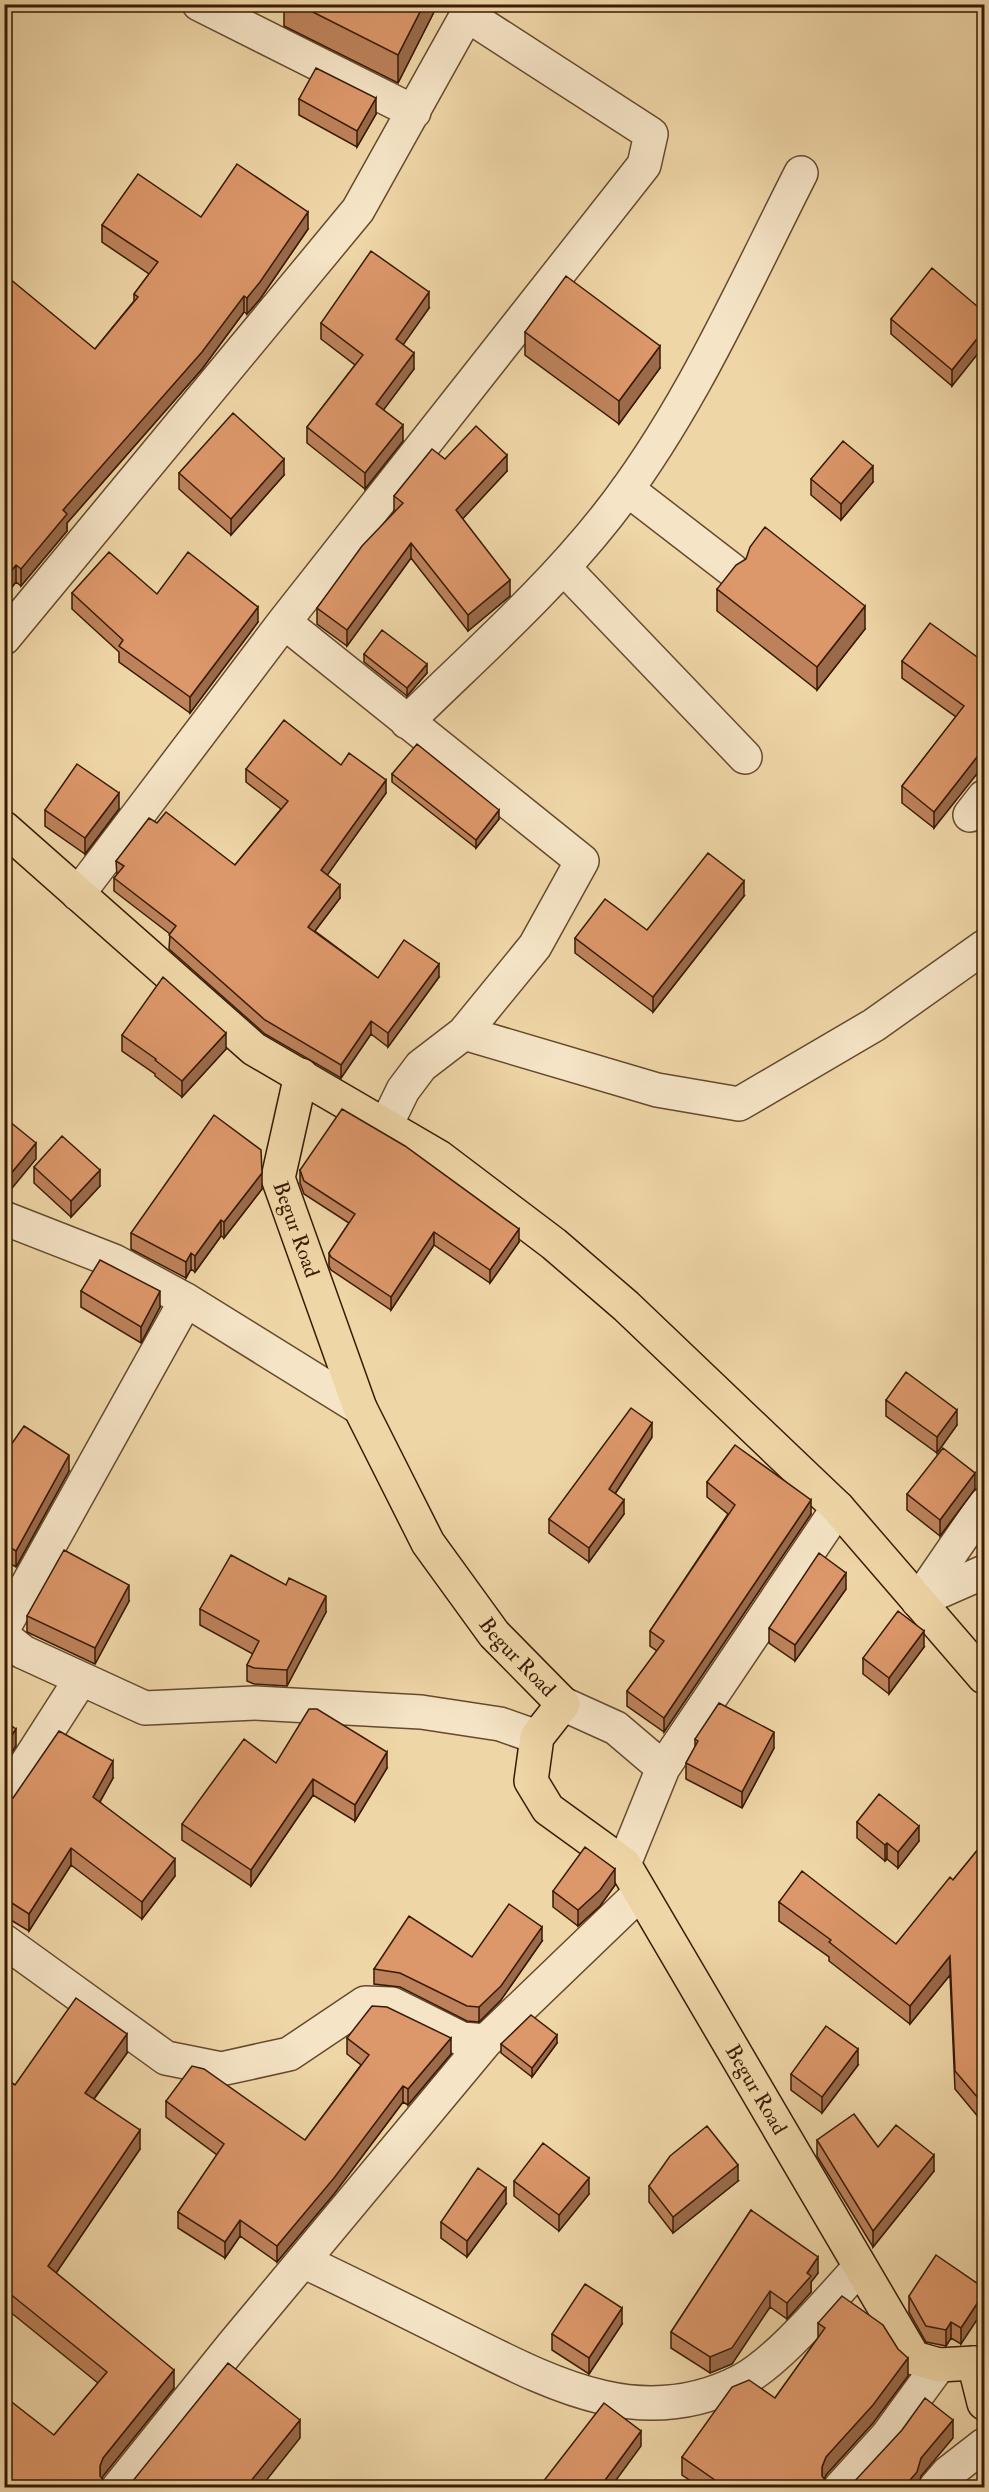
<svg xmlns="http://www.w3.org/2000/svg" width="989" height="2492" font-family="'IM FELL Double Pica',serif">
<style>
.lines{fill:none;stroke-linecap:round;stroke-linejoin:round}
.minor-casing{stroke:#664a2e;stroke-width:36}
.major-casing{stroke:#391b05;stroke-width:36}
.minor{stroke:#f5e4c6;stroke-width:33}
.major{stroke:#efd6a7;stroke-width:33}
.wall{fill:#bd825b;stroke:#391b05;stroke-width:1.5}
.shaded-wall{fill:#9a6a4a;stroke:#391b05;stroke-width:1.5}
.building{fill:#dc976a;stroke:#391b05;stroke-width:1.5}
.labels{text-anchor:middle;stroke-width:6;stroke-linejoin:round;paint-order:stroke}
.street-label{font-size:21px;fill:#391b05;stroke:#f5e4c6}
</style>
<rect width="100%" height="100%" fill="#efd6a7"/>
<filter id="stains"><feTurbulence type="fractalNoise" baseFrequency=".00333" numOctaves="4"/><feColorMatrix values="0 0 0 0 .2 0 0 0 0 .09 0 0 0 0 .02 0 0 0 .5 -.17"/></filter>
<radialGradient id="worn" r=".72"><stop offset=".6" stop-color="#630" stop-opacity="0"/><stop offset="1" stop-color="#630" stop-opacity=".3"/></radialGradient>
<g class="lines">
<defs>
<path id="minor" d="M199,4L414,112
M627,489L732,570
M564,568L745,757
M284,622L582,861L535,946L464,1033
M4,638L358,210L473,4
M407,722C475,655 548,591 607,516C688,413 742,289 801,173
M970,815L984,797
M78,894L284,622L644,165L651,134L467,15
M385,1127L403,1090L421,1066L464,1033L657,1090L739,1104L874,1025L984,947
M4,1218L114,1261L186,1300L360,1408
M918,1601L984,1505
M918,1601L984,1572
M4,1627L186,1300
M4,1637L23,1652L145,1708L255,1703L421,1712L500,1724L537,1737
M563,1704L616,1728L663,1768
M4,1799L81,1679
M624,1864L663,1768L838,1508
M4,1941L166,2058L221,2069L289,2054L365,2003L392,2004L462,2039L486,2041L640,1893
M303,2261C354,2285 404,2310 454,2335C547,2381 639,2434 741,2381C779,2361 828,2301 859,2268
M118,2488L232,2346L486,2041
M840,2488L888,2435L939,2365
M935,2488L948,2473L984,2445"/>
<g id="major">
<path d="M4,828L254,1049L439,1157L554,1244L626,1306L838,1508L984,1677"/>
<path id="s1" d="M301,1075L278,1178L360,1408L428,1543L494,1634L563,1704L537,1737L531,1781L548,1809L624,1864L914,2358L939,2365L974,2363"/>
<path d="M974,2363L984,2403"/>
</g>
</defs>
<use href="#minor" class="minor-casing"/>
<use href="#major" class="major-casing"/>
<use href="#minor" class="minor"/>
<use href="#major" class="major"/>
</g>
<path class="wall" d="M284,4H438L398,83L284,26Z
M299,99L376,114L357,147L299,115Z
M201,217L308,229L260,299L247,314L244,312L202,369L67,523V531L21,586L16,582L4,597L95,349L134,301V294L149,274L102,242V225Z
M429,308L403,344L414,369L383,410L403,441L365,489L307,443V427L355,365L321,339V323Z
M984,312L952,386L891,334V319Z
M525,332L660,368L619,424L525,355Z
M445,459L507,471L462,519L510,596L468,631L411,558L347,646L317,624V608L394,512V496Z
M179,473L284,475L231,535L179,489Z
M811,479L873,482L841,520L811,495Z
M717,589L865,629L817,690L717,611Z
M72,593L258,622L190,713L119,662V652L72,609Z
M364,654L427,673L407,696L364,662Z
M902,661L984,662L934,828L902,803V786L956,717L902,678Z
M341,765L386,793L327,875L340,898L315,931L378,978L439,977L388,1047L371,1034L341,1078L265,1034L169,949L170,934L114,891V878L117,875L116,861L157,823L235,865L281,809L246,782V769Z
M392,774L499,819L476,848L392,782Z
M119,809L85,854L45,826V810Z
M744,896L653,1012L575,953V938L647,930Z
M122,1035L226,1049L182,1097L155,1076V1074L122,1051Z
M34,1167L100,1186L71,1217L34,1183Z
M300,1170L519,1242L490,1283L434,1245L391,1310L331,1270L329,1266V1253L349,1223L304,1194L300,1183Z
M262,1189L224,1238L221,1236L195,1272L191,1269L186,1278L131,1249V1233Z
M81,1291L160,1307L141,1343L81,1307Z
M886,1400L957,1425L937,1453L886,1416Z
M652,1437L615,1494L624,1514L589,1562L549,1533V1519Z
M4,1455L69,1471L16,1567L4,1560Z
M707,1482L811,1514L664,1732L627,1706V1691L657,1651L650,1646V1631L728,1514L707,1497Z
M975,1489L940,1536L907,1510V1494Z
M846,1589L795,1661L769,1643V1628Z
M129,1601L95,1664L27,1632V1616Z
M200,1609L326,1612L287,1686L254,1684L247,1681V1665L253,1654L200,1625Z
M924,1647L889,1694L863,1674V1658Z
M695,1739L774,1748L742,1808L686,1779V1763L695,1747Z
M276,1763L387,1768L355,1821L313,1795L251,1886L182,1840V1824Z
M113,1778L100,1802L175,1876L142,1919L71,1865L29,1931L4,1916V1800Z
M857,1822L919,1841L898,1868L887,1859L885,1861L857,1838Z
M984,1842V2124L955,2089L950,1975L910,2024L829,1961V1957L779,1921V1902L896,1944L953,1880Z
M615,1885L600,1906L578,1926L553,1907V1891Z
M542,1941L501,2000L479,2022L467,2021L400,1987L374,1984V1969L472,1957Z
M347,2038L451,2054L408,2105L403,2102L334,2194L277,2262L240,2236L225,2258L178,2228V2212L217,2155L166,2117V2101L305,2140L361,2065L347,2054Z
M557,2043L532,2077L501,2053V2044Z
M127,2053L94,2099L140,2149L56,2273L174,2388L103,2476L4,2487L54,2435L98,2383L4,2307V2078L15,2085Z
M858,2065L822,2113L791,2090V2074Z
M817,2140L878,2147L934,2171L873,2247L817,2156Z
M514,2181L589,2194L559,2231L514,2196Z
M738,2181L673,2233L649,2202V2186Z
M506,2204L467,2257L441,2238V2222Z
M751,2210L818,2273L811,2282V2292L787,2319L770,2307L732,2364L710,2373L671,2348V2332Z
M984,2288L961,2344L951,2338L946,2346L926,2342L909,2312V2296Z
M818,2323L908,2376L873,2423L826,2475L824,2479L828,2484L835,2487H700L682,2475V2457L775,2398L818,2338Z
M622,2324L589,2374L552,2350V2334Z"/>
<path class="shaded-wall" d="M424,4H438L398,83V55Z
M376,98V114L357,147V131Z
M308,212V229L260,299L247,314V298Z
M429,292V308L396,355V339Z
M244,296V312L202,369L67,523V531L21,586V569L63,510Z
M984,330V346L952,386V370Z
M660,346V368L619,424V401Z
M414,353V369L376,420V404Z
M403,425V441L365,489V473Z
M507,455V471L456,526V510Z
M284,459V475L231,535V519Z
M873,466V482L841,520V504Z
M411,543V558L347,646V630Z
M16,565V582L4,597V580Z
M510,580V596L468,631V615Z
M865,606V629L817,690V667Z
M258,607V622L190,713V697Z
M427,664V673L407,696V688Z
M984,748V765L934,828V812Z
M386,780V793L321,884V870Z
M119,793V809L85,854V838Z
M499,810V819L476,848V840Z
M744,881V896L653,1012V997Z
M340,885V898L308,940V927Z
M439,964V977L388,1047V1033Z
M371,1021V1034L341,1078V1065Z
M226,1033V1049L182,1097V1081Z
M36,1143V1159L4,1198V1182Z
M100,1170V1186L71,1217V1201Z
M262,1173V1189L224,1238V1222Z
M221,1220V1236L195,1272V1256Z
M519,1229V1242L490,1283V1270Z
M434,1232V1245L391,1310V1297Z
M191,1253V1269L186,1278V1262Z
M160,1291V1307L141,1343V1327Z
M957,1410V1425L937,1453V1437Z
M652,1423V1437L609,1503V1489Z
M69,1455V1471L16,1567V1551Z
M975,1473V1489L940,1536V1520Z
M624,1500V1514L589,1562V1548Z
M811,1500V1514L664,1732V1718Z
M846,1573V1589L795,1661V1645Z
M129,1585V1601L95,1664V1648Z
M326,1596V1612L287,1686V1670Z
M924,1631V1647L889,1694V1678Z
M8,1646V1664L4,1668V1651Z
M16,1729V1746L4,1764V1746Z
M774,1732V1748L742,1808V1792Z
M387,1752V1768L355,1821V1805Z
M113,1761V1778L93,1814V1797Z
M313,1779V1795L251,1886V1870Z
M919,1826V1841L898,1868V1852Z
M887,1843V1859L885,1861V1845Z
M71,1848V1865L29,1931V1914Z
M175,1859V1876L142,1919V1902Z
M615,1869V1885L600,1906L578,1926V1910Z
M542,1927V1941L501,2000L479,2022V2007Z
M950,1956V1975L910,2024V2006Z
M127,2034V2053L85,2111V2093Z
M557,2035V2043L532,2077V2068Z
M451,2038V2054L408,2105V2089Z
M858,2049V2065L822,2113V2097Z
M403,2086V2102L334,2194L277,2262V2246Z
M140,2130V2149L48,2285V2266Z
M934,2155V2171L873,2247V2231Z
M738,2165V2181L673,2233V2217Z
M589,2178V2194L559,2231V2215Z
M506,2188V2204L467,2257V2241Z
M240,2220V2236L225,2258V2242Z
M818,2257V2273L811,2282V2292L787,2319V2303Z
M770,2291V2307L732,2364L710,2373V2357Z
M984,2293V2309L961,2344V2328Z
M622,2308V2324L589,2374V2358Z
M951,2322V2338L946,2346V2330Z
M908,2358V2376L873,2423L826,2475L822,2485V2467L826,2457Z
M174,2370V2388L103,2476L100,2485V2466L103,2458Z
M300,2420V2438L261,2487H246Z
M953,2420V2438L921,2476L918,2487H904L921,2458Z
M641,2431V2446L611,2487H600Z"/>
<path class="building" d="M297,4H424L398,55Z
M316,68L376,98L357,131L299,99Z
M237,164L308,212L260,282L247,298L244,296L202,352L63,510L67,514L21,569L16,565L4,580V286L10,279L95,349L138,297L134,294L158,262L102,225L138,174L201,217Z
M371,251L429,292L396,339L414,353L376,404L403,425L365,473L307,427L363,355L321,323Z
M932,268L984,312V330L952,370L891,319Z
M566,276L660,346L619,401L525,332Z
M233,413L284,459L231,519L179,473Z
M476,426L507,455L456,510L510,580L468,615L411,543L347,630L317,608L362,546L403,503L394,496L432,449L445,459Z
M843,441L873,466L841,504L811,479Z
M765,527L865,606L817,667L717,589L736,565L746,559L750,547Z
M109,552L157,594L188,552L258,607L190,697L119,646L123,640L72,593Z
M930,623L984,662V748L934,812L902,786L964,706L902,661Z
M382,630L427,664L407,688L364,654Z
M284,720L341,765L349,753L386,780L321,870L340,885L308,927L378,978L404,940L439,964L388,1033L371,1021L341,1065L265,1020L169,935L176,926L114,878L124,866L116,861L149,818L157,823L166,812L235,865L288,801L246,769Z
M417,744L499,810L476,840L392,774Z
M77,764L119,793L85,838L45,810Z
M708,853L744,881L653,997L575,938L605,899L647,930Z
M163,977L226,1033L182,1081L155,1060L156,1059L122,1035Z
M342,1109L405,1146L519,1229L490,1270L434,1232L391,1297L331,1257L329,1253L355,1214L304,1181L300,1170Z
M214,1115L261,1150L262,1173L224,1222L221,1220L195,1256L191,1253L186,1262L131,1233Z
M4,1117L36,1143L4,1182Z
M62,1136L100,1170L71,1201L34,1167Z
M100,1260L160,1291L141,1327L81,1291Z
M906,1372L957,1410L937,1437L886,1400Z
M631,1408L652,1423L609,1489L624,1500L589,1548L549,1519Z
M24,1426L69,1455L16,1551L4,1544V1455Z
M735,1445L811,1500L664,1718L627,1691L664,1641L650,1631L735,1505L707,1482Z
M943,1448L975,1473L940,1520L907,1494Z
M64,1550L129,1585L95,1648L27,1616Z
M819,1553L846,1573L795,1645L769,1628Z
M231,1555L286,1585L289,1578L326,1596L287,1670L254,1668L247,1665L259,1641L200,1609Z
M898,1611L924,1631L889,1678L863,1658Z
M719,1703L774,1732L742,1792L686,1763L698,1741L695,1739Z
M309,1709H317L387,1752L355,1805L313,1779L251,1870L182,1824L244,1739L276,1763Z
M4,1721L16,1729L4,1746Z
M59,1731L113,1761L93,1797L175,1859L142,1902L71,1848L29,1914L4,1898V1800L13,1798Z
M879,1794L919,1826L898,1852L887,1843L885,1845L857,1822Z
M984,1842V2105L955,2071L950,1956L910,2006L829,1942L831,1940L779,1902L802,1871L896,1944L950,1877L953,1880Z
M585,1847L615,1869L600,1890L578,1910L553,1891Z
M509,1904L542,1927L501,1986L479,2007L467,2006L400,1973L374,1969L409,1916L472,1957Z
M76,1998L127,2034L85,2093L140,2130L48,2266L174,2370L103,2458L100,2466V2476L106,2484L113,2487H4V2396L54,2435L107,2372L4,2289V2078L15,2085Z
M372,2006L387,2007L451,2038L408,2089L403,2086L334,2178L277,2246L240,2220L225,2242L178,2212L224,2144L166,2101L192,2066L204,2069L305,2140L369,2055L347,2038Z
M531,2015L557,2035L532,2068L501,2044Z
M826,2026L858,2049L822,2097L791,2074Z
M854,2114L878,2147L896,2125L934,2155L873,2231L817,2140Z
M707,2126L738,2165L673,2217L649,2186L670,2156Z
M543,2143L589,2178L559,2215L514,2181Z
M478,2168L506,2188L467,2241L441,2222Z
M751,2210L818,2257L807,2273L811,2276L787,2303L770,2291L732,2348L710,2357L671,2332Z
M936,2255L984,2288V2293L961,2328L951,2322L946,2330L926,2326L909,2296Z
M585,2284L622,2308L589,2358L552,2334Z
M842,2296L883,2325L898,2349L908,2358L873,2405L826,2457L822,2467V2476L828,2484L835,2487H725L682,2457L732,2387L749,2380L775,2398L825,2328L818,2323Z
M228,2363L300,2420L246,2487H243L240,2485L238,2487H121H124L132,2482Z
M925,2398L953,2420L921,2458L917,2472L904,2487H846L853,2483L902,2430Z
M604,2403L641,2431L600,2487H539Z"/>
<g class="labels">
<g class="street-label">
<text dy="7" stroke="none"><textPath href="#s1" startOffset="160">Begur Road</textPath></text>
<text dy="7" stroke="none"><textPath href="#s1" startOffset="646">Begur Road</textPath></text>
<text dy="7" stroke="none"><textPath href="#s1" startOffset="1186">Begur Road</textPath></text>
</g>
</g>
<rect width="989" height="2492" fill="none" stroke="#efd6a7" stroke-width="24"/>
<rect x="6" y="6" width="977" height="2480" fill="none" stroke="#391b05" stroke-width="3"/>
<rect x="12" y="12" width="965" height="2468" fill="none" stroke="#391b05" stroke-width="1.5"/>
<rect width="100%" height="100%" filter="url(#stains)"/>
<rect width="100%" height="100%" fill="url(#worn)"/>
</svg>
